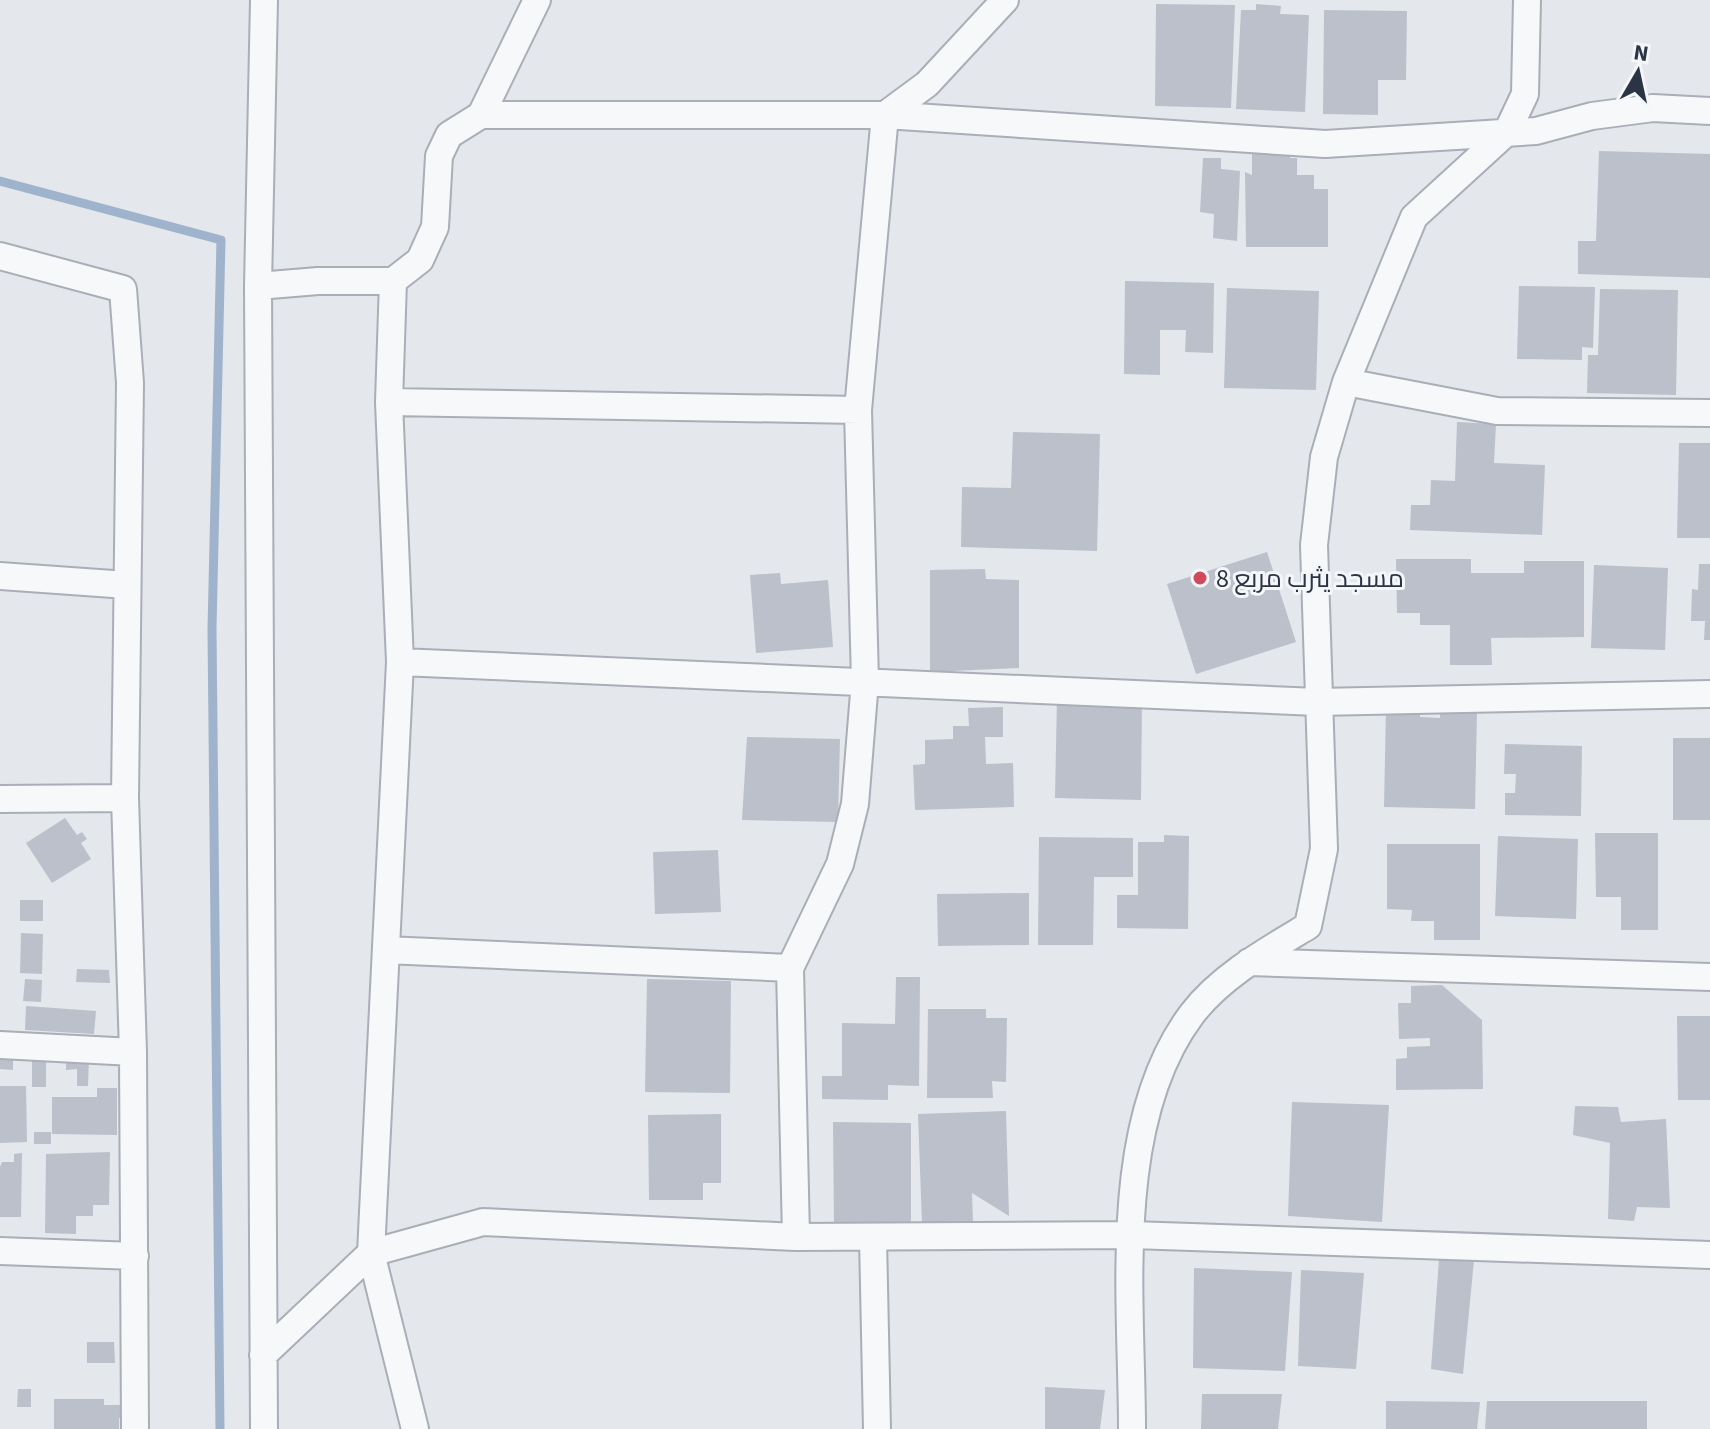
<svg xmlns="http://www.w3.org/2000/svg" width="1710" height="1429" font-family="'Source Sans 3',Cairo,sans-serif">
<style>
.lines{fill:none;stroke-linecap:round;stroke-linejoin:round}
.stream{stroke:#9fb4cc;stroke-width:9}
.building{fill:#bbc0ca}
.street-casing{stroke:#a9aeb7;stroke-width:30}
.street{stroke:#f7f8fa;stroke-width:26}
.poi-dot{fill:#d1495b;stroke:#f4f6f9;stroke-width:3}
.labels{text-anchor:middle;stroke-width:6;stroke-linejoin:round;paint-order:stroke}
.poi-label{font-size:26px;fill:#2b3445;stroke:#f4f6f9;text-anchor:start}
</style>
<rect width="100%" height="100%" fill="#e4e7ec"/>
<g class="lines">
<path class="stream" d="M0,181L221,240L212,629L220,1429"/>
</g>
<path class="building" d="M1156,4L1235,5L1231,108L1155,106Z
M1256,4L1281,6L1280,14L1309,15L1305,112L1236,109L1241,10H1256Z
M1324,10L1407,11L1406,80H1378V115L1323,114Z
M1599,151L1710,154V278L1578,274V241H1596Z
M1252,152H1290V158H1297V175H1314V189H1328V247H1246L1245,172L1252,175Z
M1203,158H1221V169L1240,171L1237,241L1213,238L1214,214L1200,212Z
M1125,281L1214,283L1213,353L1185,352L1186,330H1160V375L1124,374Z
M1519,286L1595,287L1593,348L1582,347V360L1517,359Z
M1227,288L1319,291L1316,390L1224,388Z
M1600,289L1678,290L1676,395L1587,393L1588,355H1598Z
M1457,422L1496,424L1494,463L1545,465L1542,535L1410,530L1411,505H1430L1431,480L1455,481Z
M1013,432L1100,434L1097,551L961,547L962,487L1011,488Z
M1679,443H1710V538H1677Z
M1267,552L1296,642L1196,674L1167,584Z
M1396,559H1471V573H1524V561H1584V637L1491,638L1492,665H1450V625H1420V613H1397Z
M1699,564H1710V640H1704L1705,621H1691L1692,589L1698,590Z
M1594,565L1668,568L1665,650L1591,648Z
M985,569L986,579L1019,580V668L930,672V570Z
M780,573L781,584L828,580L833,647L756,653L750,575Z
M1057,697L1142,698L1141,800L1055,798Z
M1003,707V737H985L986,764L1013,763L1014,807L915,810L913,765L925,764V740L953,739V726H969L968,708Z
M1386,708L1420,709V717L1440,718V711H1477L1475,809L1384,807Z
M747,737L840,739L838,822L742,820Z
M1673,738H1710V820H1673Z
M1505,744L1582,746L1581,816L1505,815V793H1515L1516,774H1504Z
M65,818L77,835L82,832L87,839L81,843L91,859L52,883L26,843Z
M1595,833H1658V930H1621V897H1596Z
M1164,835L1189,836L1188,929L1117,928V895H1138V842H1164Z
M1498,836L1578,839L1576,919L1495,916Z
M1039,837L1133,838V877H1094L1093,945H1038Z
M1387,844H1480V940H1434V921H1411L1412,910L1387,909Z
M718,850L721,912L655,914L653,852Z
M1029,893V945L938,946L937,894Z
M20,900H43V921H20Z
M21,933L43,934L42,974L20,973Z
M77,969L109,970L110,983L76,982Z
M896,977H920L919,1086L888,1085V1100L822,1099V1076H842V1023L895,1024Z
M25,979L42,980L41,1002L23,1001Z
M647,979L731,981L730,1093L645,1092Z
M1442,985L1482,1020L1483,1089L1396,1090V1059L1407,1058V1047L1430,1046V1038L1399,1039L1398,1003H1411V986Z
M26,1006L96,1011L94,1034L25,1030Z
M928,1009H986V1018H1007L1006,1082L992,1081L993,1098H927Z
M1677,1016H1710V1100H1678Z
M0,1057H13V1070L0,1069Z
M66,1057L89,1058L88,1086H77V1069L66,1070Z
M32,1058H46V1087H32Z
M0,1086H26L27,1142L0,1143Z
M97,1088H117V1135L52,1134V1097H97Z
M1292,1102L1389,1105L1382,1222L1288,1216Z
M1575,1106L1618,1107L1621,1122L1666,1119L1670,1208L1637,1207L1634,1221L1608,1219L1610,1143L1573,1135Z
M1006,1111L1009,1216L972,1193L973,1223L922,1224L918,1114Z
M721,1114V1183H703V1200H649L648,1115Z
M833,1122L911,1123V1225L834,1227Z
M34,1132H51V1144H34Z
M110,1152L109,1205H93V1216H76V1234L45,1233L46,1154Z
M22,1153L21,1217H0V1167L2,1162H14V1154Z
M1439,1259L1474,1260L1463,1374L1431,1369Z
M1194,1268L1292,1272L1285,1371L1193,1368Z
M1301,1270L1364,1273L1356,1369L1298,1366Z
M87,1342H114L115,1363H87Z
M1045,1387L1105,1390L1100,1429H1045Z
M18,1389H31V1407H17Z
M1202,1394H1282L1278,1429H1201Z
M54,1399H104V1405H125V1418H119V1429H54Z
M1386,1401L1480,1402L1477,1429H1386Z
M1487,1401H1647V1429H1485Z"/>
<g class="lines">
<defs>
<path id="street" d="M264,0L258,286L264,1429
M481,115H885L1325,144L1536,131L1592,116L1653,108L1710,111
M0,256L123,289L130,383L125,798L133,1052L135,1429
M393,281L389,402L400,662L371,1253L415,1429
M258,286L318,281H393L420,260L435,227L439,156L449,135L481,115L537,0
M1346,382L1497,411L1710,413
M389,402L858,410
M0,576L127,585
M400,662L1317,702L1710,694
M0,799L125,798
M386,950L790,968
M1249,962L1710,977
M0,1045L133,1052
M796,1237L790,968L840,864L855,804L865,681L858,410L885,115L927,84L1005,0
M873,1238L877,1429
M0,1251L135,1256
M263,1355L371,1253L483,1222L796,1237L1132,1235L1710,1255
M1132,1429C1132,1300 1110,1123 1192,1014C1221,976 1268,950 1308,926L1324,849L1314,545L1324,457L1346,382L1414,217L1507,132L1525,94L1527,0"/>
</defs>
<use href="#street" class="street-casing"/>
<use href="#street" class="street"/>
</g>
<circle class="poi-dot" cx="1200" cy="578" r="8"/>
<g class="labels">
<g class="poi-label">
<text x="1216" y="587">مسجد يثرب مربع 8</text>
</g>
</g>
<g transform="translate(1638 72) rotate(9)" stroke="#f4f6f9" stroke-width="6" paint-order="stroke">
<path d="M0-6L14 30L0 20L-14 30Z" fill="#2b3445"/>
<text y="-12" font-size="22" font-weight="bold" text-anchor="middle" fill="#2b3445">N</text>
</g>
</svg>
